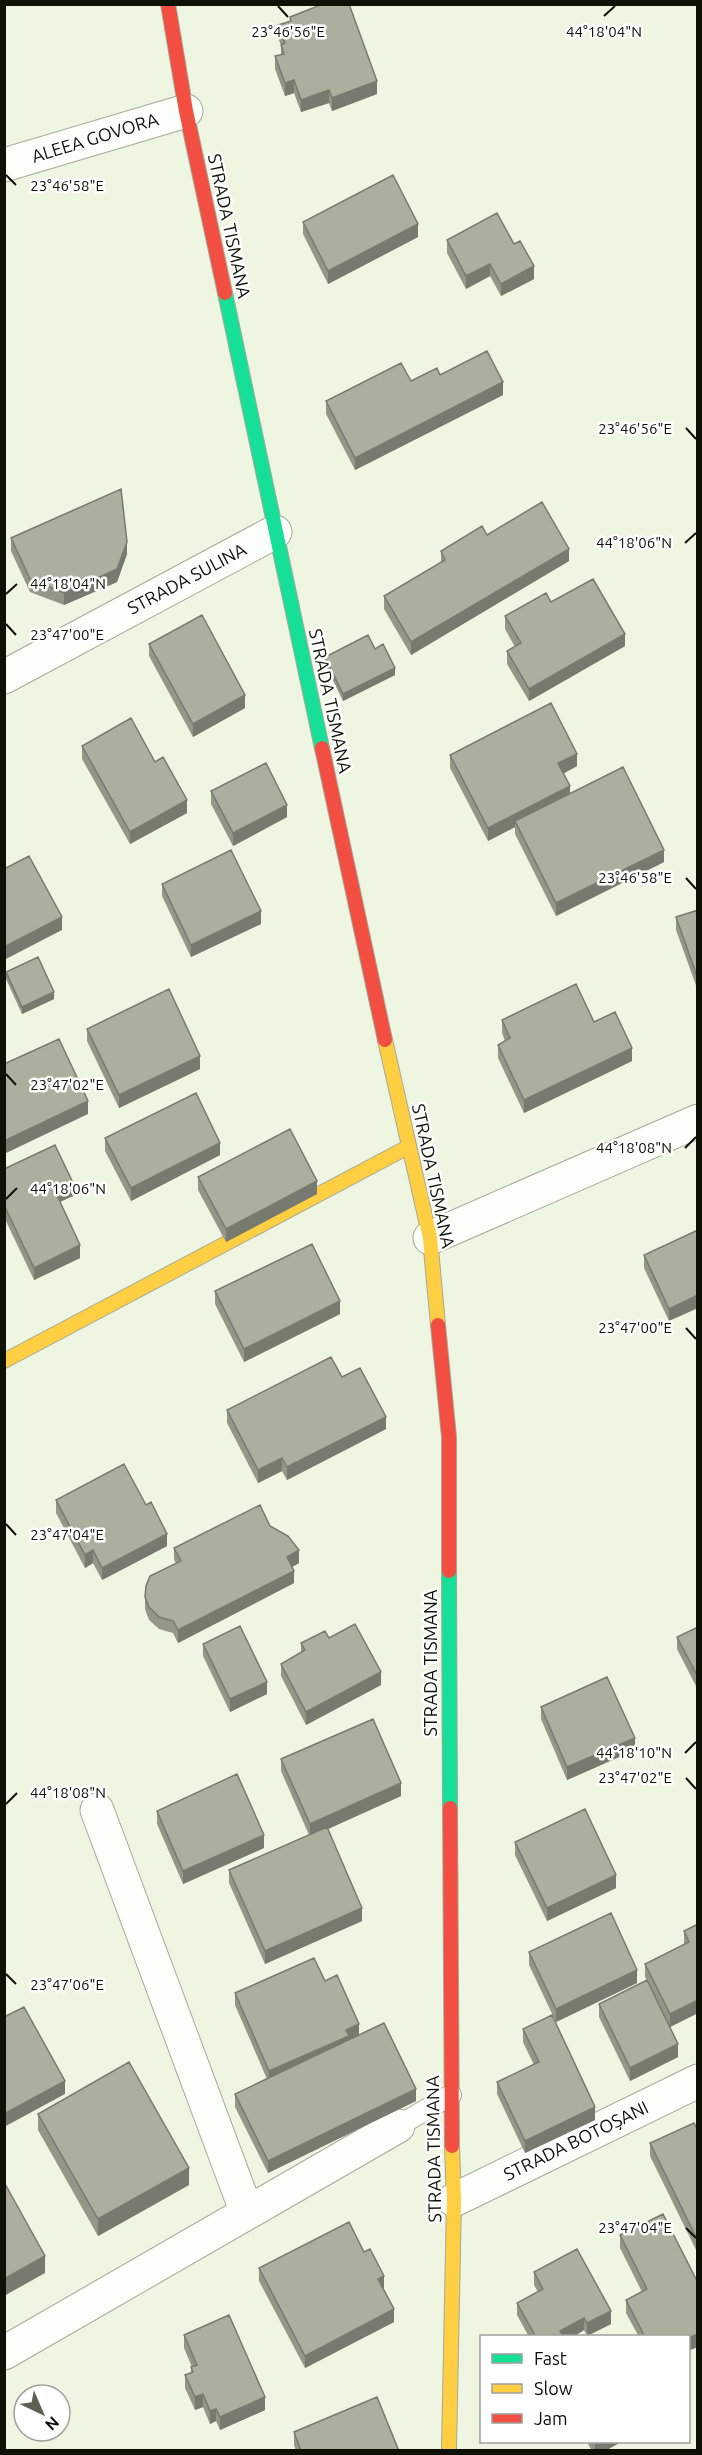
<svg xmlns="http://www.w3.org/2000/svg" width="702" height="2455" font-family="Ubuntu,sans-serif">
<style>
.lines{fill:none;stroke-linecap:round;stroke-linejoin:round}
.lane-casing{stroke:#a4a99a;stroke-width:22}
.street-casing{stroke:#a4a99a;stroke-width:35}
.fast-casing{stroke:#a4a99a;stroke-width:16}
.slow-casing{stroke:#a4a99a;stroke-width:16}
.jam-casing{stroke:#a4a99a;stroke-width:16}
.lane{stroke:#fcfefa;stroke-width:20}
.street{stroke:#fcfefa;stroke-width:33}
.fast{stroke:#16e098;stroke-width:14}
.slow{stroke:#ffcf43;stroke-width:14}
.jam{stroke:#f24e42;stroke-width:14}
.wall{fill:#949688}
.shaded-wall{fill:#787a6f}
.building{fill:#acae9e;stroke:#787a6f;stroke-width:1.5}
.ticks{fill:none;stroke:#0e1206;stroke-width:2}
.labels{text-anchor:middle;stroke-width:5;stroke-linejoin:round;paint-order:stroke}
.street-label{font-size:18px;fill:#0e1206;stroke:#fff}
.ticks-label{font-size:15px;text-anchor:middle;fill:#0e1206;stroke:#fff;stroke-width:5;stroke-linejoin:round;paint-order:stroke}
</style>
<rect width="100%" height="100%" fill="#eef5e1"/>
<g class="lines">
<defs>
<path id="lane" d="M398,2126L451,2095"/>
<path id="street" d="M4,165L186,111
M4,677L275,532
M430,1238L698,1121
M97,1810L247,2213
M454,2200L698,2081
M4,2353L398,2126"/>
<path id="fast" d="M225,293L322,748
M449,1571L450,1808"/>
<path id="slow" d="M385,1040L430,1238L438,1325
M4,1361L408,1147
M449,2450L454,2200L452,2146"/>
<path id="jam" d="M168,4L186,111L225,293
M322,748L385,1040
M438,1325L449,1437V1571
M450,1808L452,2146"/>
</defs>
<use href="#lane" class="lane-casing"/>
<use href="#street" class="street-casing"/>
<use href="#fast" class="fast-casing"/>
<use href="#slow" class="slow-casing"/>
<use href="#jam" class="jam-casing"/>
<use href="#lane" class="lane"/>
<use href="#street" class="street"/>
<use href="#fast" class="fast"/>
<use href="#slow" class="slow"/>
<use href="#jam" class="jam"/>
</g>
<path class="wall" d="M290,17L377,94L332,111L329,103L301,112L294,93L285,96L275,69V56L281,55V45L278,38V25L290,21Z
M303,222L418,237L328,284L303,234Z
M447,240L514,244L534,279L501,296L490,276L466,289L447,253Z
M411,381L503,395L355,470L326,414V401Z
M11,538L127,554L117,582L64,605L30,592L11,551Z
M441,551L569,561L411,655L384,609V596L441,563Z
M551,602L625,646L529,701L507,664V651L515,647L505,629V616Z
M149,644L245,708L193,737L149,656Z
M375,649L395,675L343,701L325,664V657Z
M82,746L155,762L187,813L130,844L82,759Z
M450,755L577,766L563,774L570,794L664,862L556,916L515,834V827L488,841L450,768Z
M211,791L287,817L233,846L211,804Z
M162,884L261,924L191,957L162,896Z
M698,910V991L676,930V917Z
M6,972L54,999L22,1014L6,979Z
M502,1020L632,1061L524,1113L498,1058V1045L505,1041L502,1033Z
M87,1029L200,1069L119,1108L87,1041Z
M105,1138L220,1155L131,1201L105,1151Z
M4,1169L73,1196L60,1202L80,1258L34,1280L4,1217Z
M198,1177L317,1194L226,1242L198,1190Z
M698,1230L669,1321L644,1268V1255Z
M215,1291L340,1314L244,1362L215,1304Z
M342,1377L386,1429L287,1480L282,1471L258,1483L227,1423V1410Z
M56,1500L167,1546L102,1580L93,1563L85,1568L56,1513Z
M270,1526L299,1563L292,1567L294,1583L178,1643L173,1633L159,1629L149,1620L145,1609V1597L176,1563L174,1560V1548Z
M698,1627V1690L677,1649V1637Z
M329,1638L381,1685L306,1725L281,1676V1664L301,1652V1643Z
M203,1644L267,1694L230,1712L203,1656Z
M541,1707L635,1750L567,1780L541,1719Z
M281,1759L401,1796L328,1829L362,1921L265,1964L229,1883V1870L309,1835L281,1771Z
M157,1811L264,1848L183,1884L157,1824Z
M515,1842L616,1888L547,1921L515,1855Z
M698,1924V2013L670,2027L678,2057L630,2081L599,2017V2004L647,1980L645,1977V1964L684,1945V1931Z
M529,1952L637,1983L556,2022L529,1965Z
M325,1981L359,2034L416,2101L268,2173L235,2107V2094L267,2079L235,2005V1993Z
M523,2029L595,2120L525,2153L497,2094V2082L534,2065L523,2042Z
M38,2114L189,2185L98,2236L38,2130Z
M698,2130V2254L650,2156V2143Z
M620,2235L688,2337H639L626,2313V2300L642,2292L620,2248Z
M259,2268L384,2289L394,2322L305,2368L259,2281Z
M534,2272L611,2324L587,2336L584,2330L573,2337H529L517,2315V2303L538,2292L534,2285Z
M184,2335L265,2410L220,2430L216,2421L210,2424L203,2407L195,2410L185,2388V2375L191,2373V2367H192L184,2348Z
M294,2432L399,2451H296L294,2445Z
M587,2442H621L605,2451H592Z"/>
<path class="shaded-wall" d="M294,80V93L285,96V83Z
M377,81V94L332,111V98Z
M329,90V103L301,112V100Z
M418,224V237L328,284V271Z
M490,264V276L466,289V276Z
M534,266V279L501,296V284Z
M503,382V395L355,470V458Z
M127,542V554L117,582L64,605V593Z
M569,549V561L411,655V642Z
M625,634V646L529,701V689Z
M395,668V675L343,701V694Z
M245,695V708L193,737V724Z
M577,754V766L558,776V763Z
M570,786V799L515,821V827L488,841V828Z
M187,800V813L130,844V832Z
M287,805V817L233,846V833Z
M664,850V862L556,916V903Z
M261,911V924L191,957V945Z
M62,917V930L4,960V947Z
M54,992V999L22,1014V1007Z
M632,1048V1061L524,1113V1100Z
M200,1056V1069L119,1108V1095Z
M88,1101V1114L4,1154V1141Z
M220,1143V1155L131,1201V1188Z
M317,1181V1194L226,1242V1229Z
M73,1183V1196L55,1204V1191Z
M80,1245V1258L34,1280V1268Z
M698,1295V1308L669,1321V1309Z
M340,1301V1314L244,1362V1349Z
M386,1417V1429L287,1480V1467Z
M282,1458V1471L258,1483V1470Z
M167,1534V1546L102,1580V1568Z
M93,1550V1563L85,1568V1555Z
M299,1550V1563L287,1570V1557Z
M294,1571V1583L178,1643V1630Z
M381,1672V1685L306,1725V1712Z
M267,1682V1694L230,1712V1699Z
M635,1738V1750L567,1780V1767Z
M401,1783V1796L310,1837V1824Z
M264,1835V1848L183,1884V1871Z
M616,1875V1888L547,1921V1908Z
M362,1908V1921L265,1964V1951Z
M637,1970V1983L556,2022V2009Z
M698,2000V2013L670,2027V2014Z
M359,2024V2037L269,2084V2071L346,2030Z
M678,2044V2057L630,2081V2068Z
M65,2081V2094L4,2127V2114Z
M416,2089V2101L268,2173V2161Z
M595,2107V2120L525,2153V2141Z
M189,2168V2185L98,2236V2219Z
M45,2256V2273L4,2296V2279Z
M384,2276V2289L378,2292V2279Z
M394,2309V2322L305,2368V2356Z
M611,2311V2324L587,2336V2323Z
M584,2318V2330L573,2337H560V2331Z
M698,2334V2347L688,2351V2338Z
M203,2394V2407L195,2410V2397Z
M265,2397V2410L220,2430V2417Z
M216,2409V2421L210,2424V2411Z
M599,2442H621L605,2451H595V2444Z"/>
<path class="building" d="M323,4H349L377,81L332,98L329,90L301,100L294,80L285,83L275,56L284,54L281,45L285,43L278,25L291,21L290,17Z
M393,175L418,224L328,271L303,222Z
M497,213L514,244L520,241L534,266L501,284L490,264L466,276L447,240Z
M487,351L503,382L355,458L326,401L401,363L411,381L437,368L440,375Z
M121,489L127,542L117,569L64,593L30,579L11,538Z
M542,502L569,549L411,642L384,596L445,560L441,551L482,526L487,535Z
M593,579L625,634L529,689L507,651L521,643L505,616L546,593L551,602Z
M202,615L245,695L193,724L149,644Z
M368,635L375,649L383,644L395,668L343,694L325,657Z
M551,703L577,754L558,763L570,786L488,828L450,755Z
M131,718L155,762L163,757L187,800L130,832L82,746Z
M266,763L287,805L233,833L211,791Z
M623,767L664,850L556,903L515,821Z
M231,850L261,911L191,945L162,884Z
M29,856L62,917L4,947V869Z
M698,910V979L676,917Z
M38,957L54,992L22,1007L6,972Z
M576,984L594,1022L615,1012L632,1048L524,1100L498,1045L510,1038L502,1020Z
M169,989L200,1056L119,1095L87,1029Z
M59,1039L88,1101L4,1141V1064Z
M196,1093L220,1143L131,1188L105,1138Z
M290,1129L317,1181L226,1229L198,1177Z
M55,1145L73,1183L55,1191L80,1245L34,1268L4,1205V1169Z
M698,1230V1295L669,1309L644,1255Z
M312,1244L340,1301L244,1349L215,1291Z
M331,1357L342,1377L360,1368L386,1417L287,1467L282,1458L258,1470L227,1410Z
M124,1464L146,1505L151,1502L167,1534L102,1568L93,1550L85,1555L56,1500Z
M260,1505L270,1526L288,1536L299,1550L287,1557L294,1571L178,1630L173,1621L159,1617L149,1607L145,1597L146,1586L150,1576L181,1561L174,1548Z
M355,1624L381,1672L306,1712L281,1664L305,1650L301,1643L325,1631L329,1638Z
M240,1626L267,1682L230,1699L203,1644Z
M698,1627V1677L677,1637Z
M607,1677L635,1738L567,1767L541,1707Z
M373,1719L401,1783L310,1824L281,1759Z
M237,1774L264,1835L183,1871L157,1811Z
M585,1809L616,1875L547,1908L515,1842Z
M327,1827L362,1908L265,1951L229,1870Z
M611,1913L637,1970L556,2009L529,1952Z
M698,1924V2000L670,2014L645,1964L689,1942L684,1931Z
M314,1958L325,1981L337,1975L359,2024L346,2030L349,2036L269,2071L235,1993Z
M647,1980L678,2044L630,2068L599,2004Z
M24,2007L65,2081L4,2114V2017Z
M552,2015L595,2107L525,2141L497,2082L539,2062L523,2029Z
M384,2023L416,2089L268,2161L235,2094Z
M129,2062L189,2168L98,2219L38,2114Z
M694,2123L698,2130V2241L650,2143Z
M4,2182L45,2256L4,2279Z
M663,2214L698,2283V2334L688,2338V2337H645L626,2300L647,2289L620,2235Z
M349,2222L364,2252L370,2249L384,2276L378,2279L394,2309L305,2356L259,2268Z
M577,2249L611,2311L587,2323L584,2318L560,2331L564,2337H536L517,2303L543,2289L534,2272Z
M229,2315L265,2397L220,2417L216,2409L210,2411L203,2394L195,2397L185,2375L193,2372L191,2367L197,2365L184,2335Z
M377,2397L399,2451H301L294,2432Z"/>
<path class="ticks" d="M278,6L288,17M604,16L615,6M6,175L16,185M686,428L696,439M685,543L696,533M6,594L17,584M6,624L16,635M686,878L696,889M6,1074L16,1085M685,1148L696,1137M6,1199L17,1188M686,1328L696,1339M6,1524L16,1535M685,1753L696,1742M686,1778L696,1789M6,1804L17,1793M6,1974L16,1984M686,2228L696,2238"/>
<g class="labels">
<g class="street-label">
<text transform="translate(95 138) rotate(-17)" y="6">ALEEA GOVORA</text>
<text transform="translate(229 226) rotate(78)" y="6">STRADA TISMANA</text>
<text transform="translate(187 579) rotate(-28)" y="6">STRADA SULINA</text>
<text transform="translate(330 701) rotate(78)" y="6">STRADA TISMANA</text>
<text transform="translate(433 1176) rotate(78)" y="6">STRADA TISMANA</text>
<text transform="translate(431 1663) rotate(-90)" y="6">STRADA TISMANA</text>
<text transform="translate(576 2141) rotate(-26)" y="6">STRADA BOTOȘANI</text>
<text transform="translate(434 2149) rotate(-91)" y="6">STRADA TISMANA</text>
</g>
</g>
<g class="ticks-label">
<text x="604" y="37">44°18'04"N</text>
<text x="288" y="37">23°46'56"E</text>
<text x="67" y="191">23°46'58"E</text>
<text x="635" y="434">23°46'56"E</text>
<text x="634" y="548">44°18'06"N</text>
<text x="68" y="589">44°18'04"N</text>
<text x="67" y="640">23°47'00"E</text>
<text x="635" y="883">23°46'58"E</text>
<text x="67" y="1090">23°47'02"E</text>
<text x="634" y="1153">44°18'08"N</text>
<text x="68" y="1194">44°18'06"N</text>
<text x="635" y="1333">23°47'00"E</text>
<text x="67" y="1540">23°47'04"E</text>
<text x="634" y="1758">44°18'10"N</text>
<text x="635" y="1783">23°47'02"E</text>
<text x="68" y="1798">44°18'08"N</text>
<text x="67" y="1990">23°47'06"E</text>
<text x="635" y="2233">23°47'04"E</text>
</g>
<rect width="702" height="2455" fill="none" stroke="#0e1206" stroke-width="12"/>
<rect x="480" y="2335" width="210" height="108" fill="#ffffff" stroke="#9fa09b" stroke-width="1.5"/>
<rect x="492" y="2354" width="30" height="9" fill="#16e098" stroke="#9fa09b" stroke-width="1.5"/>
<text x="534" y="2365" font-size="18" fill="#0e1206">Fast</text>
<rect x="492" y="2384" width="30" height="9" fill="#ffcf43" stroke="#9fa09b" stroke-width="1.5"/>
<text x="534" y="2395" font-size="18" fill="#0e1206">Slow</text>
<rect x="492" y="2414" width="30" height="9" fill="#f24e42" stroke="#9fa09b" stroke-width="1.5"/>
<text x="534" y="2425" font-size="18" fill="#0e1206">Jam</text>
<g transform="translate(42 2413) rotate(136)"><circle r="28" fill="#ffffff" stroke="#9fa09b" stroke-width="1.5"/>
<path d="M0-4.5L10 22L0 15L-10 22Z" fill="#5c6153"/>
<text y="-9" font-size="16" font-weight="bold" text-anchor="middle" fill="#0e1206">N</text>
</g>
</svg>
